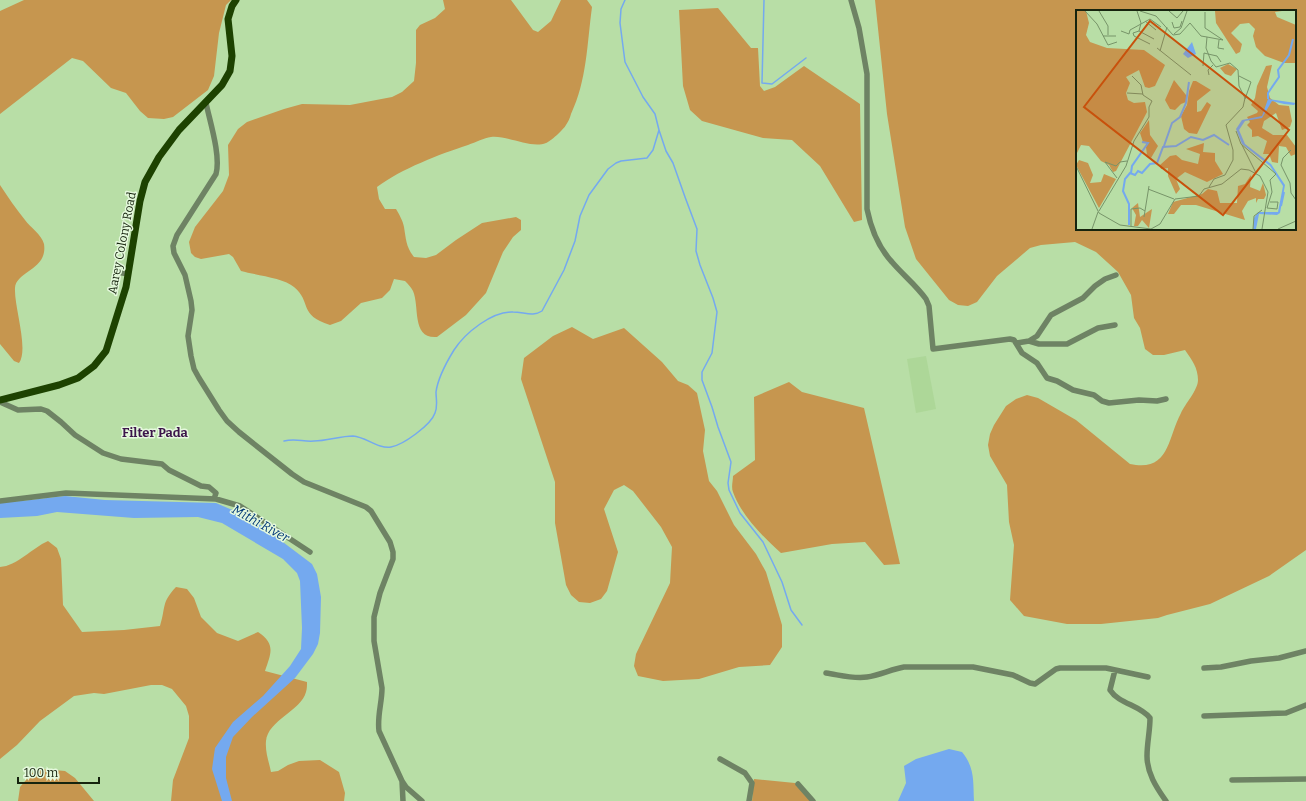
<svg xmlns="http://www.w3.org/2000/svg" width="1306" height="801" font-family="Bitter,serif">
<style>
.built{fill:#add798}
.green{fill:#c6964f;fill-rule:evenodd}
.water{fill:#74a9ef}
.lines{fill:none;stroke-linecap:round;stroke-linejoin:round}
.stream{stroke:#74a9ef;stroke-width:1.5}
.minor{stroke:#6e8364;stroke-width:5.5}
.major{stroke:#1d4201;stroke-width:7}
.labels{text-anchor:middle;stroke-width:3;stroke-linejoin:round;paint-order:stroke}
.street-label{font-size:12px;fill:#16240e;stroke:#e5f9dd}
.neighbourhood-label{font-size:13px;font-weight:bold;fill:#3c154a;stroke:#e5f9dd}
.water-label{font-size:13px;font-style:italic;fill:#033a78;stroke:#e5f9dd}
.inset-river{fill:none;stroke:#74a9ef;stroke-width:2}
.inset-road{fill:none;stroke:#779469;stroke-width:1}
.view{fill:#c8510c;fill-opacity:0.15;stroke:#c8510c;stroke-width:2}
.inset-edge{fill:none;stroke:#16240e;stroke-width:2}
</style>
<rect width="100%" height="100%" fill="#b8dea6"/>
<path class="built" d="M926,356L936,409L916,413L907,359Z"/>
<path class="green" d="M24,0H231L226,5L219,33L214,76L208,90L173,117L164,119L148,118L140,111L126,93L111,88L83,61L72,58L0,114V11Z
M443,0H511L533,30L538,32L551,21L561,0H587L592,7C587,44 587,80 571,114C570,118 568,122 566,125C564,129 550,142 546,143C531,149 507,135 491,137C484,138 476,142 468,145C440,154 401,169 377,187L379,199L385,209H396C399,214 403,221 404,227C406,239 406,247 414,257L426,258L436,255L456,240L482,223L516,217L521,220V230L513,237L503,252L486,293L466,315L437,337C411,339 420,307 413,291C411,287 408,284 405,281L394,279L390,290L382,298L361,303L341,321L330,325C298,315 312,302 294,287C284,278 255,275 241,271L233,257L229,254L201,259L195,257L191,253L189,242L195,227L223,191L229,175L228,145L238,129L247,122L284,109L302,104L350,105L392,97L402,92L414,81L416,63V30L420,25L435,18L445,9Z
M875,0H1306V550L1269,576L1210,604L1167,615L1158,618L1101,624H1067L1024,616L1010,600L1014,545L1009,522L1007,485L990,456L988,445L990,434L994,425L1006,406L1016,399L1027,395L1038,398L1076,420L1130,464C1170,472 1167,439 1181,413C1185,404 1198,390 1198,380C1198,368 1192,360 1185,350L1164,355H1153L1145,349L1140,328L1134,318L1131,295L1118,272L1096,252L1075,242L1041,245L1030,248L997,276L977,302L968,306L958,305L949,300L916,259L905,227L887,114ZM1077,11H1295V229H1077Z
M718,8L751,48H758L760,86L764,91L775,87L804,66L860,104L862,220L854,222L820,166L792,140L763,138L702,121L690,110L683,86L679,10Z
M0,185C8,197 16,209 25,220C30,227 42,235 44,244C48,270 16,271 15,288C14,307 29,349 19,363L14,361L0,344Z
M572,327L593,339L624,328L662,362L678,381L688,385L697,393L705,430L703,451L709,481L717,491L734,525L756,554L766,572L782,625V647L770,665L739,667L699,679L663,681L638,676L634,666L636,654L670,583L672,547L661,527L633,491L624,485L614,490L604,509L618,552L607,591L601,599L590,603L579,602L571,595L566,585L555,523V482L521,379L524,358L553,336Z
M789,382L802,392L864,408L900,564L884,565L865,542L832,544L781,553C763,537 741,515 733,492C731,487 733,481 733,476L755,460L754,397Z
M48,541L57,548L61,559L63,605L82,632L124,630L160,626C166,607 161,603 176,587L187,589L194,598L201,617L217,633L238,641L258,632C276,644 271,653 265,671L307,682C307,685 307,689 306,692C301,711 268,720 266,741C265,752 269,762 271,772L278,771L288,765L299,761L320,760L339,772L345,793L344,801H171L173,780L189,738V716L186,706L172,689L162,685H151L104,694L94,693L74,696L40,721L17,745L0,759V567C17,566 32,548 48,541Z
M43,769L65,771L75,778L94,801H18L20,787L32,773Z
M754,779L795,783L811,801H752Z"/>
<path class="water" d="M65,496L105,500L216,503L251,518L312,564L317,574L321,597L320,633L318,644L313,654L295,678L252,717L233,737L226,757V778L232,801H222L212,769L215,748L233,722L263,696L290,666L301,649L302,628L300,581L297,573L283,559L222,523L198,517L134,518L57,512L37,516L0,518V502L21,501Z
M949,749L962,752C975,768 973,781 974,801H898L906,783L904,766L916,759Z"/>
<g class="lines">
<path class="stream" d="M764,0L762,83L772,84L806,58
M659,130L666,151L673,163L685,197L697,229L696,251L700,265L713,298L717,312L712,353L702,372V380L712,407L718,427L731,462L728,483L729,490L740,513L763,542L782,582L791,610L802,625
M284,441C296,438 303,442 314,441C327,441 340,436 353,436C366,437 378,449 391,447C403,445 431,425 435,413C438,406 436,399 436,392C438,377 446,363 454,350C465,333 492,311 513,312C524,312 533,317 542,311L564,270L575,241L580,216L589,195L608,169L616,163L621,161L647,158L653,150L659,130L655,114L643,97L625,62L620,23L621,9L625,0"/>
<path class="minor" d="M851,0L859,28L867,74V209C871,229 878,247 892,262C903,275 916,285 926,299L929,306L933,349L1010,339L1014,340L1022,353L1037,363L1047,378L1057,381L1073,390L1094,395L1102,401L1109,403L1139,400L1157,401L1166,399
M206,103C210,122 221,156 216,174L177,235L173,246L174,253L185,275L191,301L192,310L188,336L191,356L194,369L199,378L219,410L227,421L239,432L292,474L304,482L366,507L371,511L390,542L393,552V559L380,593L374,617V641L382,688C382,703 377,716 379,731L402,781L406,787L422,801
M117,272L128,274
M1029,341L1039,344H1067L1098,328L1115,325
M1017,343L1029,341L1037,336L1051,315L1083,298L1095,286L1105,279L1116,275
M0,402L18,410L41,409L47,411L61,422L75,435L103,453L121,459L162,464L169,470L201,486L209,487L216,493L214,499
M0,501L66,493L216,499L240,506L310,552
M1204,668L1221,667L1251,661L1279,658L1306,651
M1115,670L1110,690C1119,704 1140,705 1150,718C1150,731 1147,743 1147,756C1147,773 1156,787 1166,801
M826,673C840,675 853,679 867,677C880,675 892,669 904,667H973L1013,675L1030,683L1035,684L1056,669L1060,668H1106L1148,677
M1204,716L1286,713L1306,705
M720,759L745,773L752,783L749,801
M1232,780L1306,779
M402,781L403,801
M798,784L813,801"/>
<path class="major" d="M0,400L59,385L78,378L94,366L106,351L126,287L140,201L145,182L159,157L179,130L222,85L230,71L232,56L228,19L232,6L236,0"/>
</g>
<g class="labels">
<g class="street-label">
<text transform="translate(122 243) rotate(-79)" y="4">Aarey Colony Road</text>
</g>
<g class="neighbourhood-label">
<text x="155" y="437">Filter Pada</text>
</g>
<g class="water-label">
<text transform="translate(261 523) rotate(29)" y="5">Mithi River</text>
</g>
</g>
<g transform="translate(1076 10)">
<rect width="220" height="220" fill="#b8dea6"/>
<path d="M0,1H10L13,13L10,25L14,32L31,38L68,40L89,55L79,76L73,78L69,77L63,60L50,67L54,73L50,83L52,90L58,93L69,92L71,102L40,161L37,162L33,155L25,151L13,136L5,135L0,145ZM139,1H206L199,2L201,7L220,15V53H208L189,46L180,37L177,26L179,19L173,13L164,14L155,23L166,34L164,42L160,44L140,13ZM152,54L161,59L155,66L149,64L144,58ZM196,55L191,77L194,88L203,95L213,96L216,111L214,117L206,120L200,103L188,111L186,118L197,125H211L220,137V144L215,146L210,137L203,136L202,153L196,152L193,144H187L191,131L182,126L176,127V120L171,115L174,112L171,107L181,103L182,101L175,95L179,88L181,76L190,56ZM98,70L110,85V92L105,94L99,100L94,99L89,90ZM117,71H120L135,80L121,91V102L125,101L131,92L135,95L121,124L113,123L108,119L105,106L111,95L113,81ZM73,110L74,125L82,136L75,148L71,145L70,137L73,132H67L64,123ZM128,133L127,142L139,143V151L147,164L131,172L109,162L100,169L104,179L100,184L92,166V158L85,159L84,155L94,146L100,145L106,150L122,154L124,144L110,139ZM3,150L12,153L17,165L14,173L25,172L28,164L40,169L23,198L0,155ZM175,165L174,177L184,181L187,173L190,185L188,189H182L180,193V188L172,191L166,201L169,210L120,195H105L98,204H92L97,192L126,184L132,179L141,181L144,193H161L162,176L169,174ZM62,193L64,207L76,199L73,218L66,210L62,216H58L60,205L56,198Z" fill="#c6964f"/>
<path d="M116,32L120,44L112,48L107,44ZM192,89L220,93L218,95L208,94L196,91L186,108L169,111L163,120L169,134L195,154L209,175L204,203L201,205L183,204L180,219H177L178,208L182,202H202L207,176L194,156L166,134L160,119L166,110L186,106Z" fill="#74a9ef"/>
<path class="inset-river" d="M192,89V83L203,67L202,60L213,45L217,29M88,136L96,113L104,107L110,93L113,72M55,163L56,156L72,133L66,132M205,196L208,182M53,215V194L47,181L49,169L54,163L59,165L62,161L66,163L74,154L81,153L87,137L100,136L115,127L127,130L138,125L153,135"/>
<path class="inset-road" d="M9,1L21,14L32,35L41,32M23,1L32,16V25M61,1L65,13M64,1L80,6L97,25L104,24L114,13L125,26L131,27M93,1L101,8L107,1M129,2V18L147,30L131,27L130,38L135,51L140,57L154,53L162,60L163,76L169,88L167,97L150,115L157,140V150L149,165L138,169L133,177M69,11L80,20M96,12L98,18L104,17L106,11M65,13L63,21L78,29M45,21L53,24L54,20L74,9L85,17M63,21L57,23L58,26L74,34M98,24L105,18L111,1M27,26H40M143,30L142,38L148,39M81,38L115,65M84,41L91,17M132,44L141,46L145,52M127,56L128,43L132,44M133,65L132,60L137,55M163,66L175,72L169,89M51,83L67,84M160,121L165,134L200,164L194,170L196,182L191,198L201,199L202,192H194M166,135L180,163M215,140L207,148L205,155L214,173L215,183L220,190M0,156L23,203L44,215L75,219L84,214L99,189L123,186L128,179L146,174L165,159L173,160L184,166L192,182L186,219M41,168L29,152L40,156L44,152L51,151M72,179L98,189M23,201L50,156L58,131L73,107V97L76,91L67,85L65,75L56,66M68,207L73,176M55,216V199L64,198L69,201M16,219L22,202M177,219L178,206L186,200M202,219L220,211"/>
<path class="view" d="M74,11L213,120L147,205L8,97Z"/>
<rect width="220" height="220" class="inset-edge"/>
</g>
<path d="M18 777v6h81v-6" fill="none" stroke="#16240e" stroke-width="2"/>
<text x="24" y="777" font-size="12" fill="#16240e" stroke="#e5f9dd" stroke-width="3" paint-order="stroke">100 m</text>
</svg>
